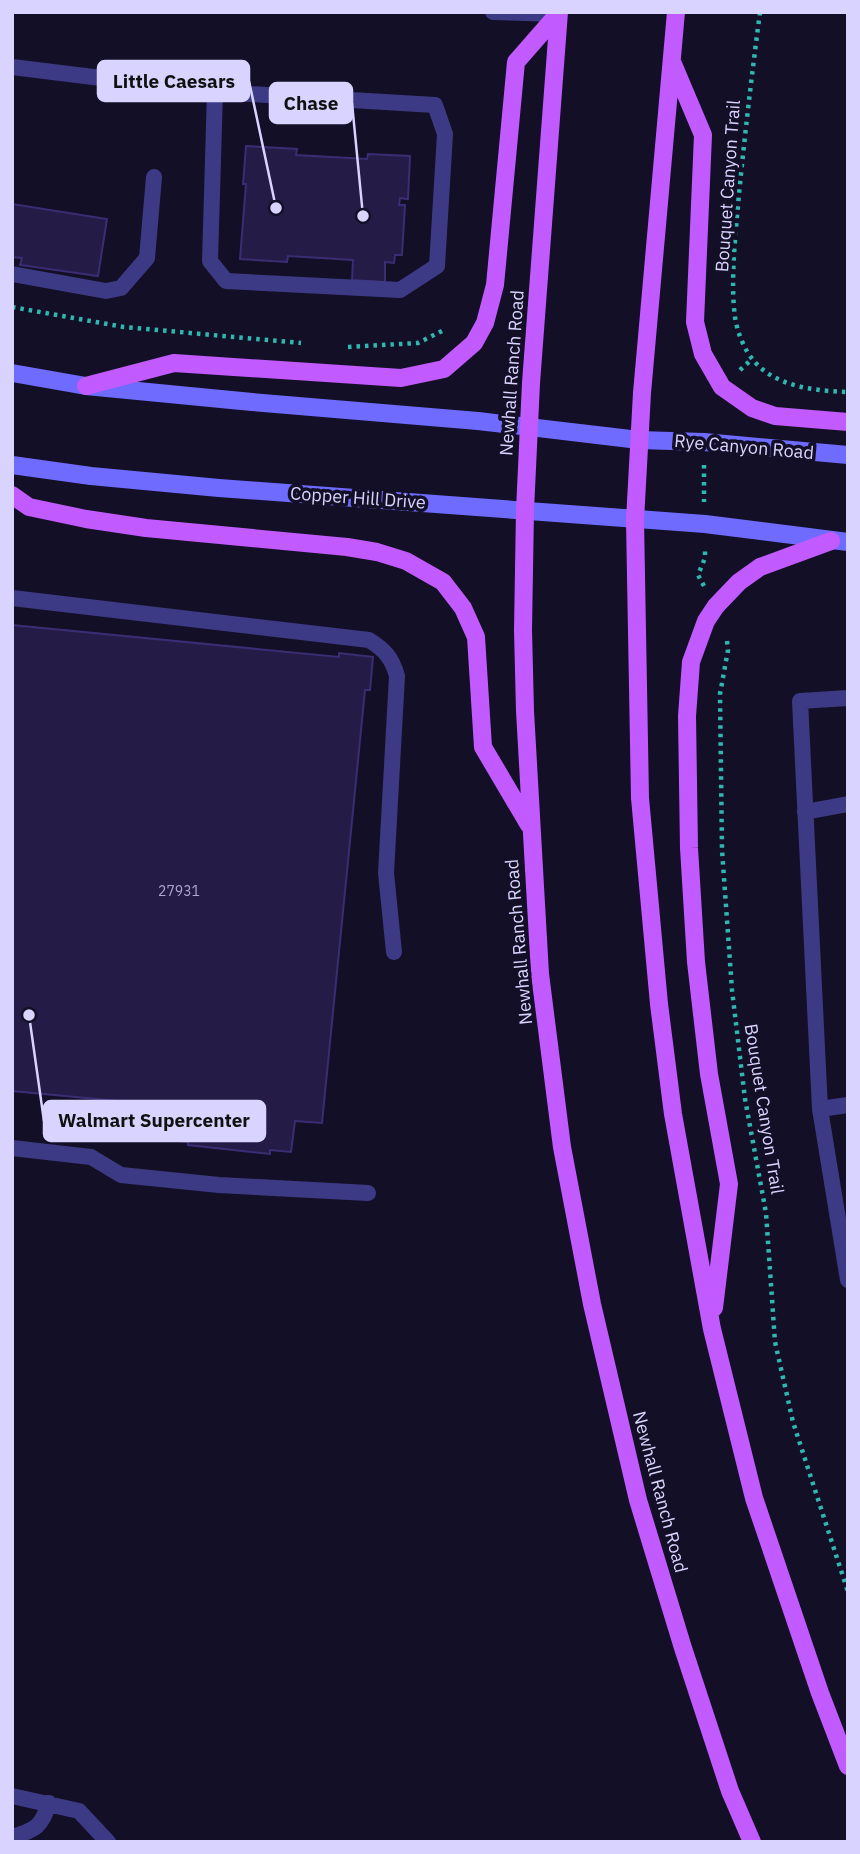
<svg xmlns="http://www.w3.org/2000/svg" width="860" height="1854" font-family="'IBM Plex Sans',sans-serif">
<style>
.building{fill:#241b47;stroke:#3b2d73;stroke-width:2}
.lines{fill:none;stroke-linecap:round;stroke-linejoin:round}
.path{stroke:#2fb8b0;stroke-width:4.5;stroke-dasharray:3.5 5;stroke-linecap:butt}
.service{stroke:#3d3a85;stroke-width:16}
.secondary{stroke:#6f6bff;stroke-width:18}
.primary{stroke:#c25bff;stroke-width:18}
.labels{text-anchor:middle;stroke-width:7;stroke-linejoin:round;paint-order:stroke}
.number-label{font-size:14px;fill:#aca6d1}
.street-label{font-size:18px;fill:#d9d4ff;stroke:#130f26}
.leader{fill:none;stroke:#d9d4ff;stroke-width:2.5}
.callout-dot{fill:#d9d4ff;stroke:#130f26;stroke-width:2.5}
.callout{fill:#d9d4ff;stroke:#d9d4ff;stroke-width:2.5}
.callout-label{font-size:19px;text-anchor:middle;font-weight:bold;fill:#111}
</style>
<rect width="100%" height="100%" fill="#130f26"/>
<path class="building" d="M246,146L297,149L296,155L367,159L368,154L410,156L408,199L400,198L399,205H405L402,255H395L394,263L385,262V282L352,280L353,260L288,256L287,262L240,259L246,184H243Z
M12,204L107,219L98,276L20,265L22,258L12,257Z
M12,625L339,657V653L373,657L370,690H365L322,1123L295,1121L291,1152L270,1150V1154L188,1145V1142L168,1140L171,1106L12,1091Z"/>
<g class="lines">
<path class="path" d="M760,12C752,73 745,133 739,194C736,230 730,280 735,317C737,331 744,350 754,361C776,387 816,391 848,392
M12,307L124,327L301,343
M348,347L418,343L442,331
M740,370L752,359
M704,465V502
M704,586L698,575L705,558V549
M727,641L728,650L720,694L722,850L732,990L745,1099L766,1213L775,1342L793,1422L848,1592"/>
<path class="service" d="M493,12L558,14
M12,67L215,92L435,105L445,134L437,266L400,290L226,281L210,261L215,92
M12,274L106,291L121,288L147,258L154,177
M12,598L369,640C385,650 392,658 397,676L386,873L394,952
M848,698L800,701L820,1109L848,1280
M805,812L848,804
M820,1109L848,1105
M12,1148L91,1157L121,1175L219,1185L368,1193
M12,1796L79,1811L108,1842
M12,1837C36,1830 42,1826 49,1803"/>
<path class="secondary" d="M12,373L86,386L252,402L478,421L639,440L704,442L848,455
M12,465L91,476L219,488L705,524L848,542"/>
<path class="primary" d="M559,12L531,383L525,510L523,630L525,711L540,974L562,1147L592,1304L638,1500L683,1648L730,1791L752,1842
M676,12L642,393L635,520L640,798L659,1004L673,1114L712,1329L754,1498L820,1693L848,1766
M673,64L703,135L695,322L703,354L722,387L752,408L775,416L848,422
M86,386L174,363L401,378L444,369L474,343L485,323L495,285L516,62L558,14
M12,495L29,507L86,519L146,528L347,547L377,552L406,561L443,582L463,608L476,637L483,747L529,825
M714,1308L729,1184L709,1074L696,962L689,848L687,716L691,662L706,621L716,606L739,582L760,567L831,541"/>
</g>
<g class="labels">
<g class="number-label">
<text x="179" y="896">27931</text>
</g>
<g class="street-label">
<text transform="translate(728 186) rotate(-86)" y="6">Bouquet Canyon Trail</text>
<text transform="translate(512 373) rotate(-86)" y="6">Newhall Ranch Road</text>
<text transform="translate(744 447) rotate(5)" y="6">Rye Canyon Road</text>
<text transform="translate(358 498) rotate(4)" y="6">Copper Hill Drive</text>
<text transform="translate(519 942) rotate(-95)" y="6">Newhall Ranch Road</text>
<text transform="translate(764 1109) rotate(81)" y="6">Bouquet Canyon Trail</text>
<text transform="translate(660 1492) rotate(75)" y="6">Newhall Ranch Road</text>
</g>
</g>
<path class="leader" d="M276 208L249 81M363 216L352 103M29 1015L44 1121"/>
<g class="callout-dot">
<circle cx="276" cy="208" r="7"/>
<circle cx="363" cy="216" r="7"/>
<circle cx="29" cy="1015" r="7"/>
</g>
<g class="callout">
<rect x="98" y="61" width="151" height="40" rx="7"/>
<rect x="270" y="83" width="82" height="40" rx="7"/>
<rect x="44" y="1101" width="221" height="40" rx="7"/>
</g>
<g class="callout-label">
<text x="174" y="88">Little Caesars</text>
<text x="311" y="110">Chase</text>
<text x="154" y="1127">Walmart Supercenter</text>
</g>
<rect width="860" height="1854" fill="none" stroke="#d9d4ff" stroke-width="28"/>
</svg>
